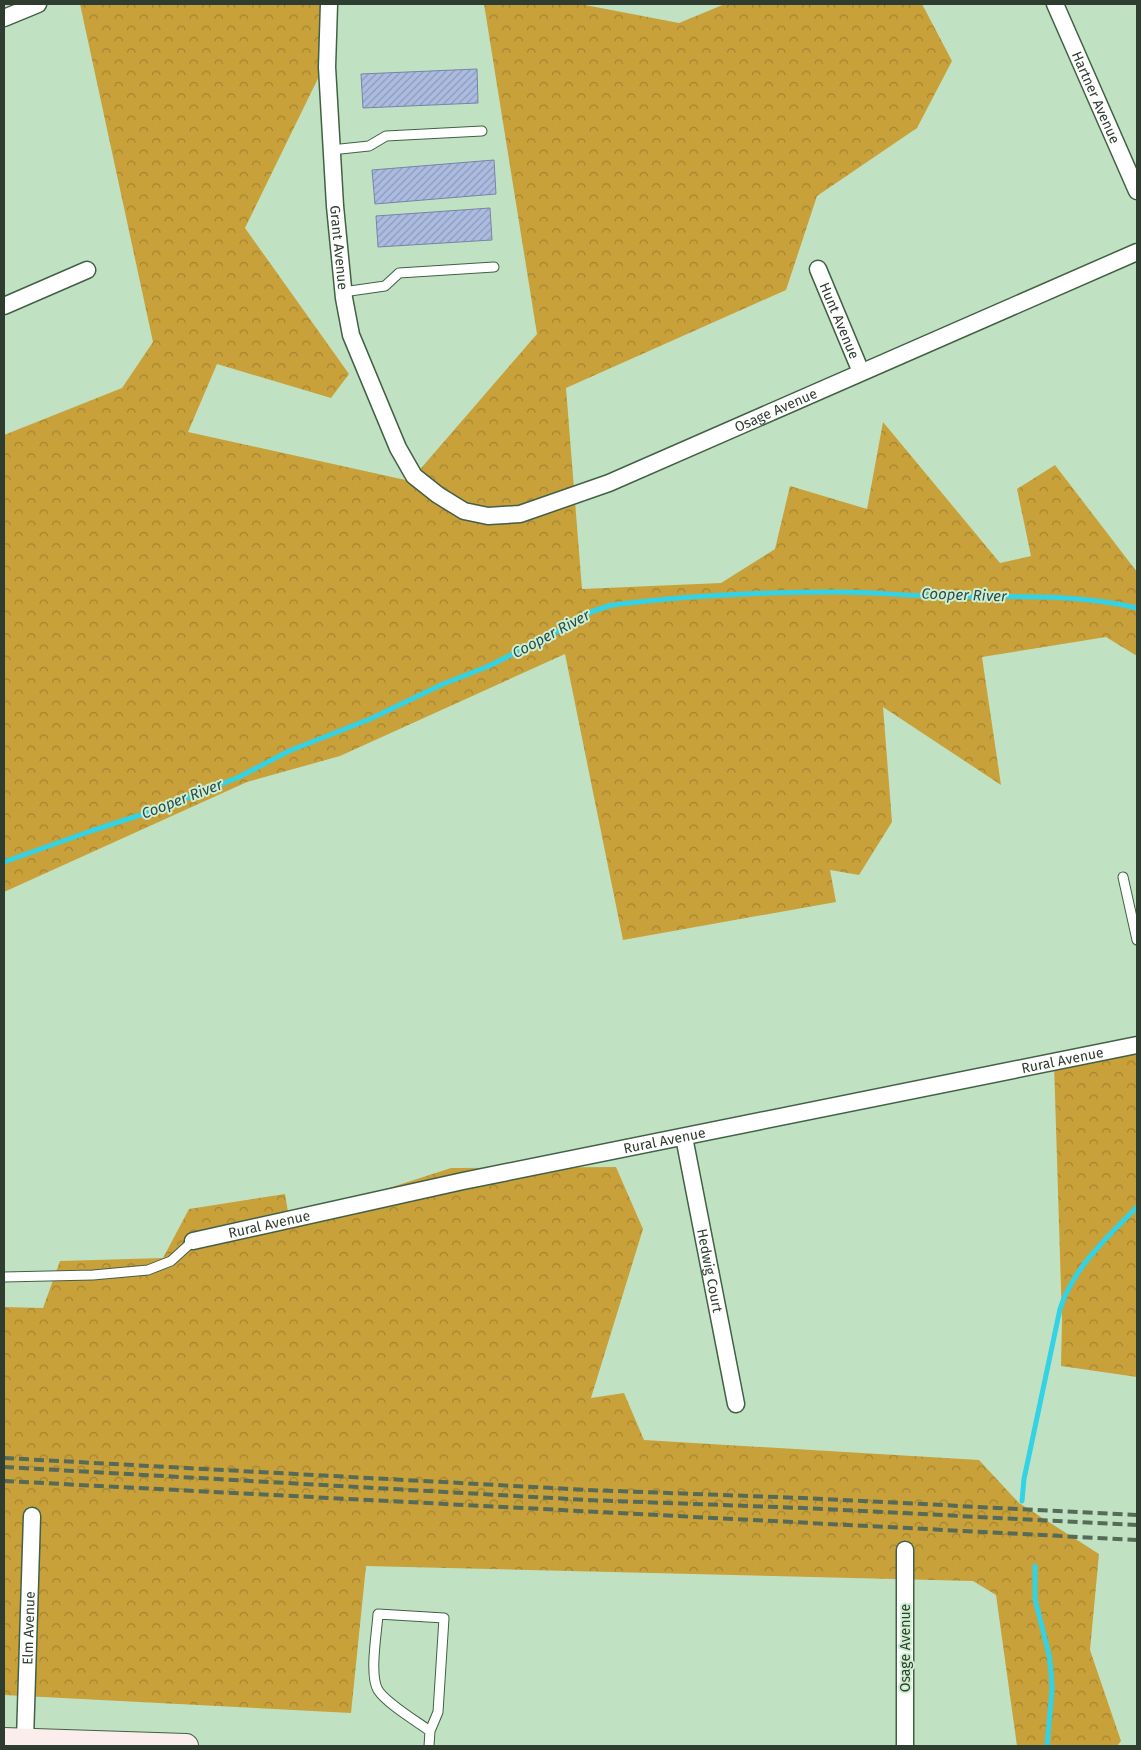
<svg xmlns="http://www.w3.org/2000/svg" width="1141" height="1750" font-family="'Fira Sans',sans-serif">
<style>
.forest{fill:url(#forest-crowns)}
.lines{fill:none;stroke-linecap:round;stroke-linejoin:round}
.stream{stroke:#33d2e5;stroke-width:5}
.building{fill:url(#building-hatch);stroke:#7685a7}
.lane-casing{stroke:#426045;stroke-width:11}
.street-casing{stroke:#426045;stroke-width:19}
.secondary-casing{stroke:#426045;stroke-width:26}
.lane{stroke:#fff;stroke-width:9}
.street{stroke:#fff;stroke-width:16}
.secondary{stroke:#fbedeb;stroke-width:24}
.rail{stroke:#566a58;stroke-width:4;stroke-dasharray:10 5;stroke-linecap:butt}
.labels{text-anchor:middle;stroke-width:4;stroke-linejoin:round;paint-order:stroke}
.street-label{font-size:14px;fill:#2f3d30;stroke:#cdefcf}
.water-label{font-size:15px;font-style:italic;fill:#2c4b50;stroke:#cdefcf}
</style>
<defs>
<pattern id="forest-crowns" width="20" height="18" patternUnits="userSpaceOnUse" patternTransform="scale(1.25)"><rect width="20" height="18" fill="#c9a13a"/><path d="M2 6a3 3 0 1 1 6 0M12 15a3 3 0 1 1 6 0" fill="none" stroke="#a48431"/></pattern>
<pattern id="building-hatch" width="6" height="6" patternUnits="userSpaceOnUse" patternTransform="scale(1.25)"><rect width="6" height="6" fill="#acbce1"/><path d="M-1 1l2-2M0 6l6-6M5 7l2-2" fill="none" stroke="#8c9ab7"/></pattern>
</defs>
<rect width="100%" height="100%" fill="#c0e2c2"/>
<path class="forest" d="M80,4H337L325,64L245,228L349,374L331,398L217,364L188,432L410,481L537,334L484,4H580L679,23L725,4H922L952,61L917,128L817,196L786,290L566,388L582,589L721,583L775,549L790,486L867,509L883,422L1000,563L1031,556L1017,489L1055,465L1137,572V656L1106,637L982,657L1001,785L883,707L892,822L859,875L830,870L836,902L623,940L565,654L340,756L247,782L4,892V435L122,388L153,342Z
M1137,1048V1377L1061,1366L1062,1320L1054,1063Z
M616,1167L643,1229L591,1398L624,1393L644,1440L979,1460L1019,1503L1099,1554L1090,1650L1121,1741L1117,1746H1017L996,1595L973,1581L366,1566L351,1713L4,1695V1307L43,1308L60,1261L163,1258L189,1209L285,1194L289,1218L352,1200L451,1168Z"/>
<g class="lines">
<path class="stream" d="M4,862L91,831L165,807L239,777L289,751L370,719L443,684L489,666L568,626L593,611L612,605C687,595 763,592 839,592C869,592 899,595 930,596C999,598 1069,592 1137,608
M1022,1501L1024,1479L1060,1309C1073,1268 1108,1236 1137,1207
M1035,1566V1599L1049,1655L1051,1671L1052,1689L1047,1746"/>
</g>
<path class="building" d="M477,69L478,103L363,108L361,74Z
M494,160L496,194L375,204L372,170Z
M490,208L492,240L378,247L376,216Z"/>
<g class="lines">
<defs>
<path id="lane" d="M331,150L369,146L386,136L482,131
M343,292L385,286L399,273L494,267
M1123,877L1137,940
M4,1277L93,1275L148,1270L171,1261L193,1241
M429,1746L430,1731L438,1712L444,1618L378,1614C377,1632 369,1675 378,1690C386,1703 416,1721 430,1731"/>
<g id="street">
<path id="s1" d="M329,4L327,67L335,206L344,298L351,335L398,448L414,476L438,495L464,511L488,516L520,514L609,483L1137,252"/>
<path id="s2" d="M1055,4L1137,191"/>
<path d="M4,18L38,4"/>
<path id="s3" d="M818,269L861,372"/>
<path d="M4,306L87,270"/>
<path id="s4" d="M684,1137L736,1404"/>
<path id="s5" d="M193,1241L463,1181L1137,1045"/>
<path d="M905,1550V1746"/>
<path id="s6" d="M25,1740L32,1516"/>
</g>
<path id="secondary" d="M4,1740L186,1746"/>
</defs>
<use href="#lane" class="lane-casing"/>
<use href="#street" class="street-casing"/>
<use href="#secondary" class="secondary-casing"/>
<use href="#lane" class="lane"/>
<use href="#street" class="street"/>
<use href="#secondary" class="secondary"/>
<path class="rail" d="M4,1458L588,1490L803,1498L1137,1515
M4,1467L587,1500L803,1508L1137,1525
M4,1481L1137,1540"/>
</g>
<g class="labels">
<g class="street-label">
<text dy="5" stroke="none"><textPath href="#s2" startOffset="102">Hartner Avenue</textPath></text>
<text dy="5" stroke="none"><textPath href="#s1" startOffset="244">Grant Avenue</textPath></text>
<text dy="5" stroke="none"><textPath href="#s3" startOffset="56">Hunt Avenue</textPath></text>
<text dy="5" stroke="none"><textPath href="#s1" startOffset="881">Osage Avenue</textPath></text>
<text dy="5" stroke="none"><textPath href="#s5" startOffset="888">Rural Avenue</textPath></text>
<text dy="5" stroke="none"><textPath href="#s5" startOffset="482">Rural Avenue</textPath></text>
<text dy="5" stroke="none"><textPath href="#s5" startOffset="78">Rural Avenue</textPath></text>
<text dy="5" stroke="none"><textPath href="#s4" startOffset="136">Hedwig Court</textPath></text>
<text dy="5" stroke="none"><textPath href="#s6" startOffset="112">Elm Avenue</textPath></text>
<text transform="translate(905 1648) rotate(-90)" y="5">Osage Avenue</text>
</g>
<g class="water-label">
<text transform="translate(964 595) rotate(2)" y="5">Cooper River</text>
<text transform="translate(551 634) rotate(-28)" y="5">Cooper River</text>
<text transform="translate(182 799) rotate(-21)" y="5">Cooper River</text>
</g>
</g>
<rect width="1141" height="1750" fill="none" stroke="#2f3d30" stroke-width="10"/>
</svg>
